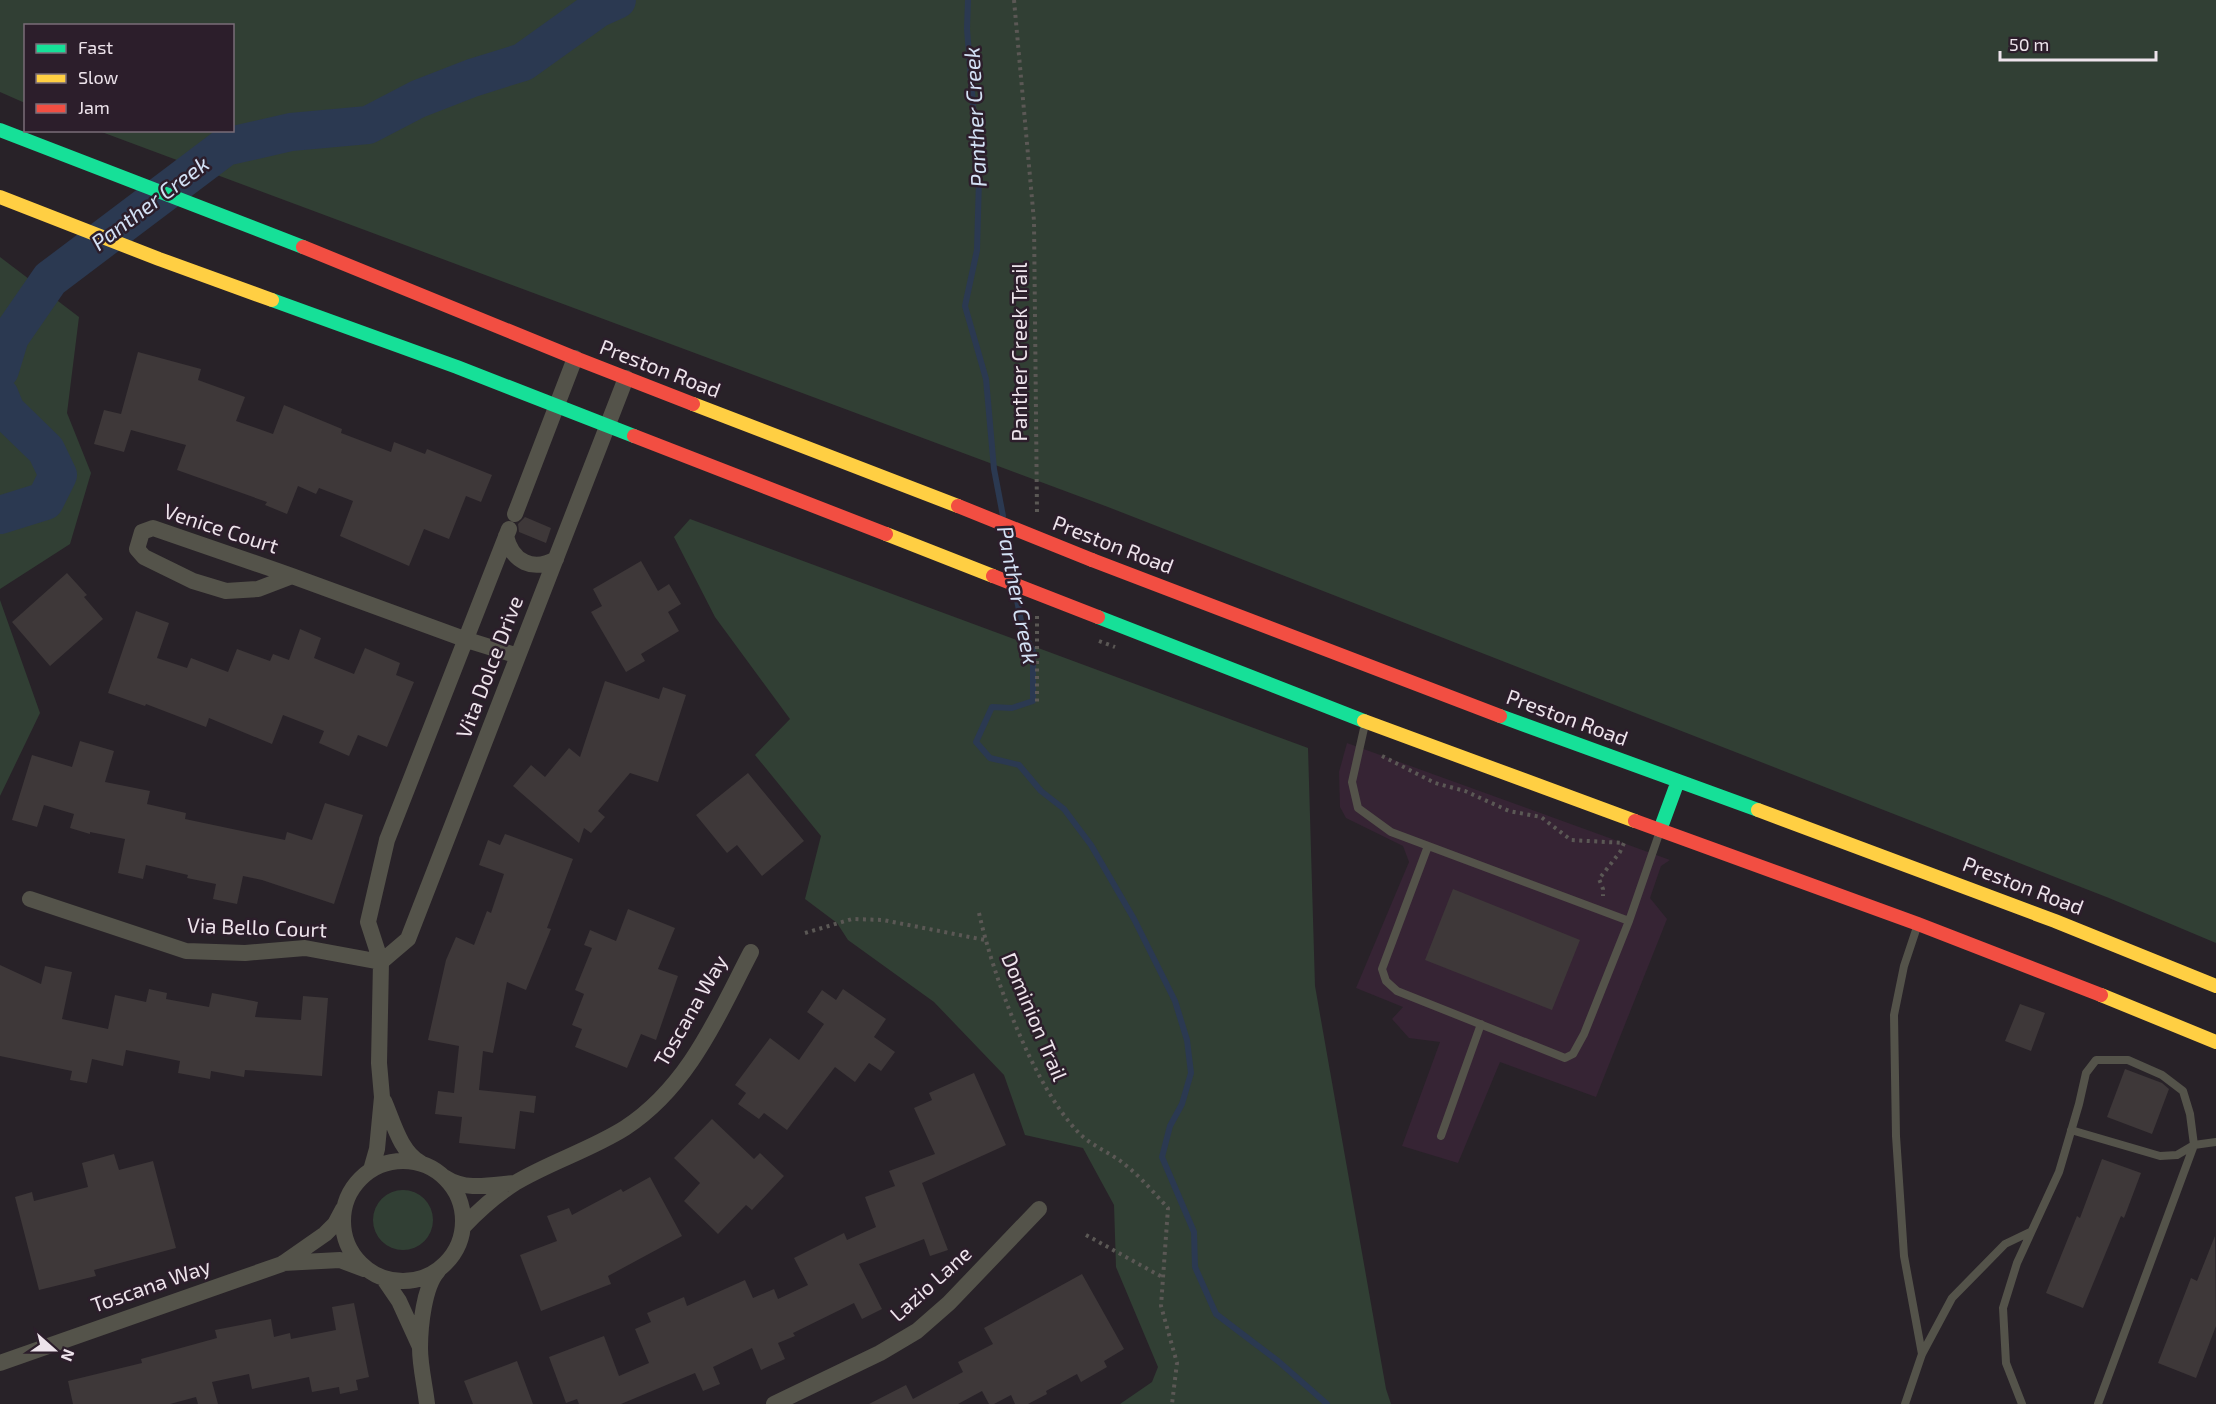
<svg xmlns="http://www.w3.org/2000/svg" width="2216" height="1404" font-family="'Exo 2',sans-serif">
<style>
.built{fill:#362434}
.green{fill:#313f34}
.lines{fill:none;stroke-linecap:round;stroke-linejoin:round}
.stream{stroke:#2b3951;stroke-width:6}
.river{stroke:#2b3951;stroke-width:38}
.building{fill:#3e3839}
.path{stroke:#5b5855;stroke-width:4;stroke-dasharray:3 4.5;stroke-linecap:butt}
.lane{stroke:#54534a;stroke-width:8}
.street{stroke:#54534a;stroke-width:16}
.fast{stroke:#16e098;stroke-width:14}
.slow{stroke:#ffcf43;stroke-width:14}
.jam{stroke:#f24e42;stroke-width:14}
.path-bridge{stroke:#5b5855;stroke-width:4;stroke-dasharray:3 4.5;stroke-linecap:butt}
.jam-bridge{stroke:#f24e42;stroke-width:14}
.labels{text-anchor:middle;stroke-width:5;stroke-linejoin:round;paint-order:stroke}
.street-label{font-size:21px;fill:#ede3eb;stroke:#2c1e2b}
.water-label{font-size:22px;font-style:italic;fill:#d3e1f5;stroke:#2c1e2b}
</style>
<rect width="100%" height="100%" fill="#282228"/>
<path class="built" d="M1347,743L1670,860L1661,866L1650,898L1667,919L1596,1097L1500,1062L1458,1163L1402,1146L1440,1042L1409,1038L1392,1019L1403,1007L1356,988L1409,862L1403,846L1346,818L1340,807L1339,772Z"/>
<path class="green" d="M0,0H2216V943L2109,898L1108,507L99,131L232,130V26H26L25,103L0,92Z
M0,257L79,317L67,413L91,473L70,544L0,589Z
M690,519L1308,748L1315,986L1386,1389L1391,1404H1120L1152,1382L1158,1367L1116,1267L1114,1205L1083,1148L1025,1135L1004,1075L934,1002L848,940L837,923L805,899L821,836L755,755L790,719L715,617L674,537Z
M0,600L40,713L0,796Z
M373 1220a30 30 0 1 1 60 0a30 30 0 1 1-60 0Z"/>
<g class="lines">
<path class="stream" d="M968,0L967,29L979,179L977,250L965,306L986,379L994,469L1003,516
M1005,532L1013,576
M1016,595L1023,631L1033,651V701L1012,708L992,707L976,742L990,758L1019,765L1041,791L1064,809L1091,845L1134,919L1175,1001L1187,1040L1191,1073L1182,1104L1170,1126L1162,1157L1194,1232L1195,1267L1216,1314L1278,1361L1327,1404"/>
<path class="river" d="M0,370L10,337L50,279L225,147L291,132L368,125L418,99L472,78L523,62L597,9L617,0
M0,396L6,411L46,450L58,475L45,501L0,515"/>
</g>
<path class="building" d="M138,352L201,369L198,380L245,397L236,421L273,434L284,405L342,429L341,433L391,452L394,442L425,454L427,449L492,475L481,502L466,496L449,539L424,529L409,566L340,536L353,501L319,488L316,494L298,486L287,514L265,505L267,502L177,470L186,445L131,430L124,452L94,444L104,410L121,414Z
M525,517L551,528L546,543L519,532L518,524Z
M641,561L658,591L669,584L681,604L668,612L679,631L641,654L645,661L626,672L591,612L602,606L593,589Z
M67,573L87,595L84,597L103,619L50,666L12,622Z
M136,611L169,623L157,658L187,668L191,658L228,672L237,649L270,661L273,654L289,660L300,629L321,638L314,658L354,674L365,648L400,663L396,675L414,682L387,747L358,735L349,756L319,743L324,731L283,715L272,744L209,718L206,727L146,704L145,706L108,693Z
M605,681L659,699L663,687L686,695L658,782L630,773L598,811L605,817L591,833L584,828L579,843L513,786L531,765L545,777L569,748L580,757Z
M80,741L114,751L105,782L150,791L147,804L186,813L185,819L285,840L287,832L312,840L325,803L363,815L334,904L262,880L243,876L237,904L213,899L216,884L187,878L188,875L146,865L143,879L118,873L125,839L90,832V834L70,828L74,814L44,805L37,827L12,820L32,755L72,767Z
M748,773L804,841L762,876L737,845L727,853L696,815Z
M505,834L573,859L547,928L551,929L526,990L507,982L493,1053L483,1051L479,1090L536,1096L534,1113L520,1111L515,1149L459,1143L462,1117L435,1114L438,1091L454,1093L459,1046L428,1040L446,960L456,937L474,945L487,911L491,913L504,874L479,865L488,840L500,845Z
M1453,889L1580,940L1552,1010L1425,960Z
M628,909L675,928L658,969L678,976L656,1040L641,1034L627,1068L575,1047L582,1029L572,1025L584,994L575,990L592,948L584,945L590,930L616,941Z
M0,965L41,984L45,966L72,972L62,1019L108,1029L115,995L146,1002L149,989L167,993L166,999L209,1007L212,993L258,1002L255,1017L301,1020L303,996L328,998L322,1076L245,1070L244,1077L211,1071L210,1079L178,1073L180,1061L126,1050L123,1066L92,1059L87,1083L70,1080L72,1071L0,1056Z
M843,989L886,1019L874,1037L895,1052L881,1071L869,1063L855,1082L835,1067L787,1130L764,1113L759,1119L738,1104L746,1093L735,1085L770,1038L799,1060L824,1024L807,1012L822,990L836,1000Z
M2020,1004L2045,1013L2031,1051L2005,1041Z
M2125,1069L2162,1083L2169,1089L2152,1134L2107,1117Z
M974,1073L1006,1145L922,1183L948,1250L930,1256L924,1239L859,1264L882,1309L862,1319L854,1303L793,1333L795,1336L778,1343L785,1359L761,1370L752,1348L713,1367L720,1384L703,1391L695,1373L621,1404H579L577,1399L566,1403L549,1357L604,1336L619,1376L649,1363L635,1329L651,1322L647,1313L684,1297L687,1306L745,1280L753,1298L774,1289L778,1299L808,1285L794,1258L844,1233L847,1240L876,1227L865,1197L895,1186L889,1171L935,1154L914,1108L932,1100L929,1093Z
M712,1119L754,1159L760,1153L784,1176L752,1210L746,1205L718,1234L684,1201L700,1183L674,1158Z
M114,1154L119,1170L153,1161L176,1248L94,1270L96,1276L39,1290L15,1197L32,1192L34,1201L88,1187L82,1163Z
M2102,1159L2141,1173L2124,1218L2121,1216L2083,1308L2046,1293L2077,1216L2080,1218Z
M650,1177L682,1236L608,1276L611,1284L541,1311L520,1255L557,1241L547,1216L569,1208L572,1215L621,1189L623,1192Z
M2215,1236L2216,1326L2196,1378L2158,1363L2191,1278L2197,1281Z
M1082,1274L1124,1349L1104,1361L1107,1367L1081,1382L1077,1374L1046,1391L1047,1394L1028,1404H1015L1011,1395L994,1404H989L982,1391L958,1404H869L906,1385L913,1399L963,1372L958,1362L993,1344L984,1328Z
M354,1303L369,1377L356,1380L358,1390L340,1394L339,1387L312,1392L309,1377L252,1389L249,1374L212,1382L218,1404H198L196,1397L170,1404H73L68,1381L142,1363L141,1359L217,1338L215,1330L271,1319L274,1337L290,1333L291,1339L336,1330L332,1307Z
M517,1361L533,1404H473L464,1381Z"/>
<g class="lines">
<path class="path" d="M1014,0L1034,221L1037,513
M1037,616V705
M1382,756L1435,783L1465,791L1509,811L1541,817L1571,840L1624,843L1620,852L1599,879L1603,889V896
M979,913C993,976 1033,1085 1078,1132C1090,1145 1109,1152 1123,1163C1140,1176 1154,1193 1168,1208L1161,1306L1177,1363L1172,1404
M805,933L852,919L883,920L985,940
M1086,1235L1164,1278"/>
<path class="lane" d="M1365,724L1352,782L1358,808L1391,832L1629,921L1659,834
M1428,846L1382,969L1386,981L1397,991L1565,1058L1573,1054L1584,1034L1629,921
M1917,927L1904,966L1894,1015L1896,1136L1904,1256L1922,1354
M1441,1136L1481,1024
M1905,1404L1922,1354L1952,1298L2005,1244L2030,1232
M2022,1404L2006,1363L2003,1308L2017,1263L2059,1172L2079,1104L2086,1073L2096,1060H2128L2162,1075L2183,1091L2190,1114L2194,1145L2177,1155L2160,1156L2071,1130
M2098,1404L2194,1145L2216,1142"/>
<path class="street" d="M515,514L575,358
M506,536C512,562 533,572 556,559
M292,576L258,589L226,591L193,581L144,557L137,549L142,532L153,528L278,571L292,576L467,640L518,656
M30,899L186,951L245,953L305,948L381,962
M381,962L408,939L626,378
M384,1101C393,1121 400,1152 421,1163
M343 1221a60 60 0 1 1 120 0a60 60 0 1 1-120 0Z
M371,1170L377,1149L382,1097L379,1063L381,962L368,922L387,840L509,529
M446,1178C465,1191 491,1185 514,1183
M463,1227C478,1211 496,1195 515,1183C550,1162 590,1150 625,1128C689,1086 717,1017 751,952
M283,1263L340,1260L364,1269
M384,1279L399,1301L420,1347
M0,1363L282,1264L325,1234L335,1224L343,1209
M427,1404C425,1386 420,1366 420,1348C420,1327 424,1286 438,1271
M774,1404L880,1353L917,1331L949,1303L1039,1209"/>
<path class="fast" d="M0,130L303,247
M272,300L457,367L634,436
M1098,617L1364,721
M1500,716L1758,810
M1660,830L1678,781"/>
<path class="slow" d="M0,197L159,259L272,300
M693,404L958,506
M886,534L993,576
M1364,721L1635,821
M1758,810L2055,921L2216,986
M2101,995L2216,1042"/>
<path class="jam" d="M303,247L575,358L693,404
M634,436L886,534
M1092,560L1500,716
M1635,821L1918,924L2101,995"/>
<path class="path-bridge" d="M1099,641L1115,647"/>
<path class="jam-bridge" d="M958,506L1092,560
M993,576L1098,617"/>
</g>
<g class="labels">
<g class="street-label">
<text transform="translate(1020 352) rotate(-90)" y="7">Panther Creek Trail</text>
<text transform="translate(660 369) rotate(21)" y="7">Preston Road</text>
<text transform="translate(221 529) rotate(18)" y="7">Venice Court</text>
<text transform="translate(1113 545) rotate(21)" y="7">Preston Road</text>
<text transform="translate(490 667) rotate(-69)" y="7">Vita Dolce Drive</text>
<text transform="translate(1567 718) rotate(20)" y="7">Preston Road</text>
<text transform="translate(2023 886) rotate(21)" y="7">Preston Road</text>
<text transform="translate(257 928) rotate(2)" y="7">Via Bello Court</text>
<text transform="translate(691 1011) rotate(-60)" y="7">Toscana Way</text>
<text transform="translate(1034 1017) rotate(67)" y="7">Dominion Trail</text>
<text transform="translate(931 1284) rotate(-42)" y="7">Lazio Lane</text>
<text transform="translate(151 1286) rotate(-19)" y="7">Toscana Way</text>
</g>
<g class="water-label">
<text transform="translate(975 117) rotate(-93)" y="8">Panther Creek</text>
<text transform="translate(150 203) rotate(-37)" y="8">Panther Creek</text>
<text transform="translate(1018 595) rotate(79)" y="8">Panther Creek</text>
</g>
</g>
<rect x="24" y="24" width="210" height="108" fill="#2c1e2b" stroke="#796d78" stroke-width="1.5"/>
<rect x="36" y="44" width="30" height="9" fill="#16e098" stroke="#796d78" stroke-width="1.5"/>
<text x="78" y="54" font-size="18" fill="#ede3eb">Fast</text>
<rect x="36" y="74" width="30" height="9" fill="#ffcf43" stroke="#796d78" stroke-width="1.5"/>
<text x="78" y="84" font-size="18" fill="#ede3eb">Slow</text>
<rect x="36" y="104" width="30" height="9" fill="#f24e42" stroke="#796d78" stroke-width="1.5"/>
<text x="78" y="114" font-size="18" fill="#ede3eb">Jam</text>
<g transform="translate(54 1350) rotate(111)" stroke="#2c1e2b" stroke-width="4.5" paint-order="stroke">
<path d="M0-4.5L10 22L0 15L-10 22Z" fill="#ede3eb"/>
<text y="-9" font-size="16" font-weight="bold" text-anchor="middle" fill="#ede3eb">N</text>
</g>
<path d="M2000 51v9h156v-9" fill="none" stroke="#ede3eb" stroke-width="3"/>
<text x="2009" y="51" font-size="18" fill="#ede3eb" stroke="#2c1e2b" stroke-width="4.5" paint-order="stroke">50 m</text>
</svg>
